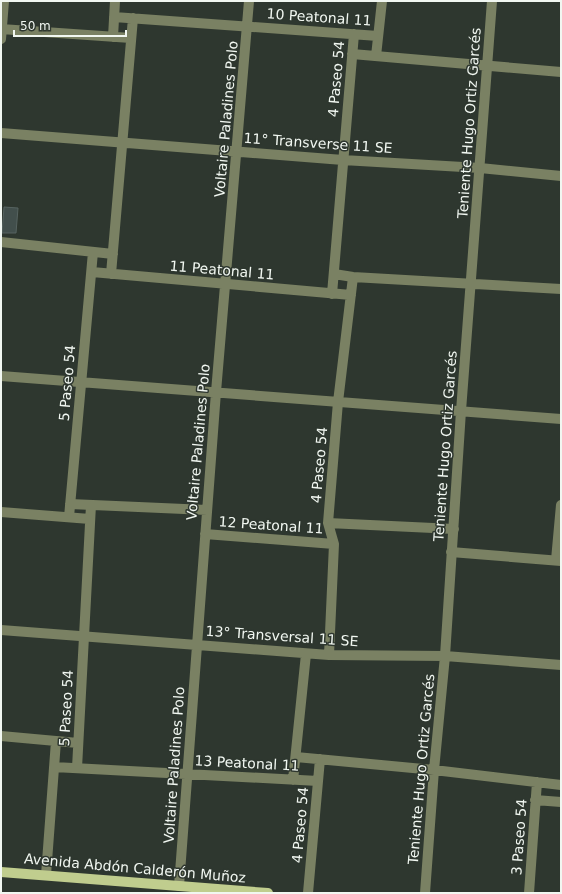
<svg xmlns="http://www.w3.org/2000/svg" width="562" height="894" font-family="'DejaVu Sans',sans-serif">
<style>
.building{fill:#424f4c;stroke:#566360}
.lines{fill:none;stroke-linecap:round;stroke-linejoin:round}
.minor{stroke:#7a8163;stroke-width:10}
.major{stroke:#c0cd8e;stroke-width:10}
.labels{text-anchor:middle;stroke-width:3;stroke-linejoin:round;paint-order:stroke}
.street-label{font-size:14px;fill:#f1f7f1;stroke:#2e372f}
</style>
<rect width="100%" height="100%" fill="#2e372f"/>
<path class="building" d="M4,207L18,208L16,233H2Z"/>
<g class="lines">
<path class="minor" d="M114,17L378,36
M1,29L131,38
M113,37L115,1
M1,39L4,1
M352,54L561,72
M376,56L382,1
M1,133L343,160L480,168L561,176
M1,242L113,254
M92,272L351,295
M111,274L133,18
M334,274L353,277L561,289
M332,294L354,34
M1,376L561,419
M70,504L207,510
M1,512L90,519
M69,517L93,252
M328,523L454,529
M205,534L334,544
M451,552L561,561
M556,560L561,505
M1,630L329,655L445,656L561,665
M329,655L334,544L328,523L338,402L353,277
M1,736L78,743
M296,757L434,770L561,785
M54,767L318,781
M77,768L91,505
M293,780L306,654
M535,800L561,802
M46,875L56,741
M179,886L216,392L249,1
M308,893L320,759
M425,893L434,770L445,656L461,411L492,1
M529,893L537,782"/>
<path class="major" d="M1,872L268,893"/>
</g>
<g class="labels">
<g class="street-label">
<text transform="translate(319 17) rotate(4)" y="5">10 Peatonal 11</text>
<text transform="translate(336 79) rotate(-85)" y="5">4 Paseo 54</text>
<text transform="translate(226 119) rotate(-85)" y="5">Voltaire Paladines Polo</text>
<text transform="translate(469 123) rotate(-86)" y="5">Teniente Hugo Ortiz Garcés</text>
<text transform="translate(318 143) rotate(4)" y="5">11° Transverse 11 SE</text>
<text transform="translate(222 270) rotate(5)" y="5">11 Peatonal 11</text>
<text transform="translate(67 383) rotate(-85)" y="5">5 Paseo 54</text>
<text transform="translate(198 442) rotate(-85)" y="5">Voltaire Paladines Polo</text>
<text transform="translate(445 446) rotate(-86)" y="5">Teniente Hugo Ortiz Garcés</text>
<text transform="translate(319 465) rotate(-85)" y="5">4 Paseo 54</text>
<text transform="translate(271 525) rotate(4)" y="5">12 Peatonal 11</text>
<text transform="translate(282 636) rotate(4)" y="5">13° Transversal 11 SE</text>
<text transform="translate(66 708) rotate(-87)" y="5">5 Paseo 54</text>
<text transform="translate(247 763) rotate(3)" y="5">13 Peatonal 11</text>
<text transform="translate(174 765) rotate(-86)" y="5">Voltaire Paladines Polo</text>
<text transform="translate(421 769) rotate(-85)" y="5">Teniente Hugo Ortiz Garcés</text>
<text transform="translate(300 825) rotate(-85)" y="5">4 Paseo 54</text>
<text transform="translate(519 837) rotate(-86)" y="5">3 Paseo 54</text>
<text transform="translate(135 868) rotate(5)" y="5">Avenida Abdón Calderón Muñoz</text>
</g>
</g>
<rect width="562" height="894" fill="none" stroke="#f1f7f1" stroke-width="4"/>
<path d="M14 30v6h112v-6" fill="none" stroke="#f1f7f1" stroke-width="2"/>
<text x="20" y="30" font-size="12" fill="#f1f7f1" stroke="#2e372f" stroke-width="3" paint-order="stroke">50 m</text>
</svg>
